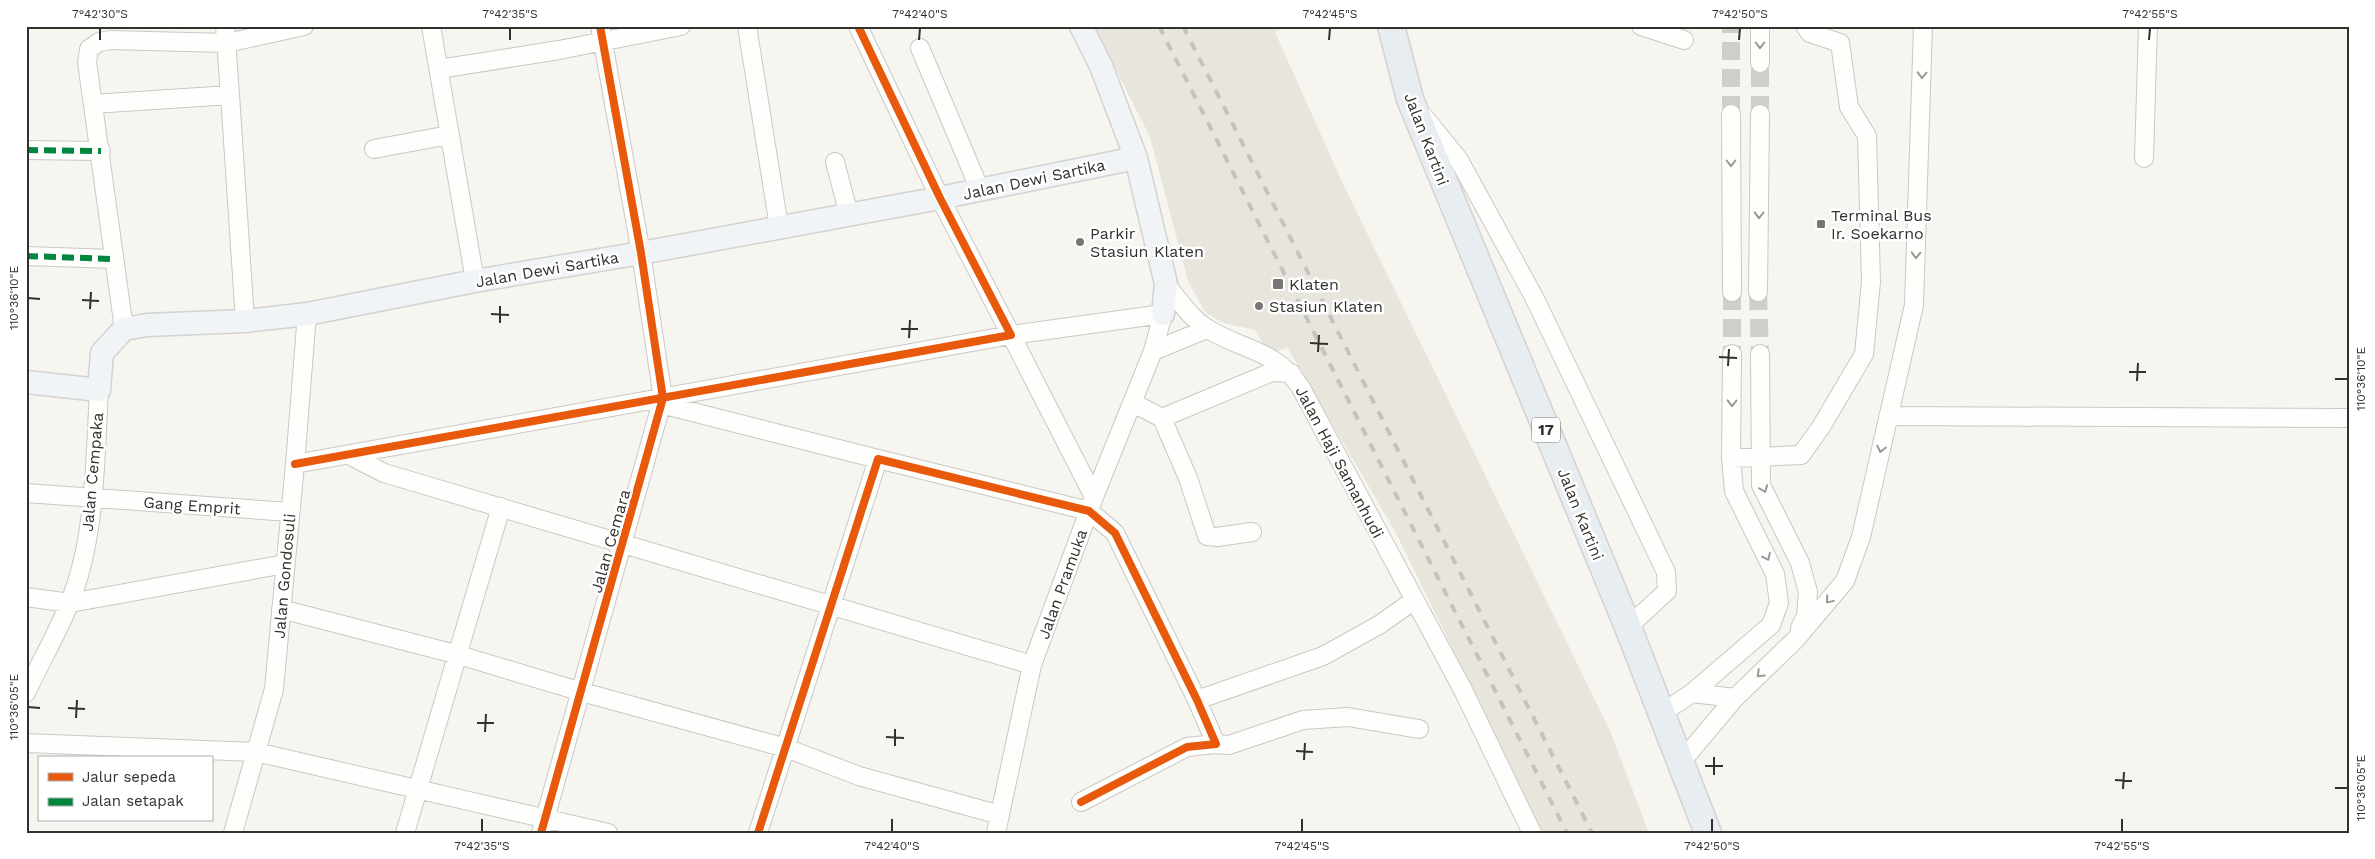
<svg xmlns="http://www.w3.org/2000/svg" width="2375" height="859" font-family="'Work Sans',sans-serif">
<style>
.built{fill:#e8e5dc}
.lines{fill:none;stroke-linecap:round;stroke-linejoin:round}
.minor-tunnel{stroke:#cfcec9;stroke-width:18;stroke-dasharray:18 9;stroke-linecap:butt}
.minor-casing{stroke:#c9c8c4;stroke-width:20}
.major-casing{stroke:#d3d2d0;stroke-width:25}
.highway-casing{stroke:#d3d2d0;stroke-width:29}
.minor{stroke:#fefefd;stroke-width:18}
.major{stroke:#f1f4f6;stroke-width:22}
.highway{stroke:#e8edf2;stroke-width:26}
.rail{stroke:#c3c3c2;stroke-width:4;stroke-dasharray:9 9;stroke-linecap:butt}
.quiet{stroke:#00873e;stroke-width:6;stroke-dasharray:12 6;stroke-linecap:butt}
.cycleway-casing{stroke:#fff;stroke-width:11}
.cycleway{stroke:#e8590c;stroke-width:8}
.oneway{stroke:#989896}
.ticks{fill:none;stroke:#32312e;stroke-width:2}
.poi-dot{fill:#777672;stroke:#fff;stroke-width:2}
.labels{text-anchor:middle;stroke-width:5;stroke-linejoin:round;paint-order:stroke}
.shield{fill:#fff;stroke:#706f6d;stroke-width:1}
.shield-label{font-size:15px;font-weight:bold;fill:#32312e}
.street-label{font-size:16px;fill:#32312e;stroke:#fff}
.poi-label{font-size:16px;fill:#32312e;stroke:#fff;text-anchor:start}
.neatline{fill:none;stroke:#32312e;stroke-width:2}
.ticks-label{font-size:12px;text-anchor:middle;fill:#32312e}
</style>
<rect width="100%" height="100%" fill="#f6f5f0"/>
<path class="built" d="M1094,26H1286L1275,32L1343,184L1610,731L1649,833H1543L1396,533L1287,347L1270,355L1255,330L1223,323L1205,312L1188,281L1150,137Z"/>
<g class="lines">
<path class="minor-tunnel" d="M1731,114V26
M1760,114V63
M1732,292V354
M1758,292L1760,354"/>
<defs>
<path id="minor" d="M431,26L475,281
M747,26L779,227
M1641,26L1684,40
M1760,26V63
M920,48L980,190
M439,69L559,50L681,26
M230,95L245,321
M93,104L230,95L225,26
M1731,114L1732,292
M1425,118L1459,160L1534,297L1666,572L1667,591L1628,627
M374,149L449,135
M26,150L101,151
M2144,158L2148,26
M835,162L849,215
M26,256L113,259
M1166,284C1178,299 1190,318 1208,329C1243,351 1274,348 1301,388L1463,690L1532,833
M1758,292L1760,114
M124,329L87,62L89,49L99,42L111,40L227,43L304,26
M1153,351L1207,329
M1760,354L1761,485L1800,563L1808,592L1806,616L1800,628
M1133,403L1162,418L1188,478L1207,536L1217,537L1252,532
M661,404L878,459
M1888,416L2349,418
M1162,418L1272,372L1291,373
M349,455L384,473L1032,665
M1731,458L1801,455L1821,427L1864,354L1871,282L1867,136L1849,107L1840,43L1810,33L1805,26
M295,464L1011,335L940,198L858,26
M26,493L290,512
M26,597L70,603L285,564
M281,609L459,655L582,692L786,748L859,776L1000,815
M26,693C40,663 57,634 69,604C96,540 95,458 99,390
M1692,693L1771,625L1779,603L1775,574L1734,491L1731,458L1732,354
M1197,700L1323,656L1379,625L1413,601
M1662,713L1692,693L1735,698
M26,743L256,752L608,833
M1216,744L1229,745L1303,720L1348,717L1419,729
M1682,761L1735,698L1795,640L1845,581L1861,537L1914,305L1923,26
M233,833L274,689L295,464L307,314
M405,833L501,507
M541,833L663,398L641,253L600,26
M758,833L878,459L1089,511L1115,533L1197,700L1216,744L1187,747L1081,802
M996,833L1032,665L1094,497L1153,351L1163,314L1011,335L1094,497"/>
<path id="major" d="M1081,26L1101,66L1136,158L1166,284L1163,314
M26,382L99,390L102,353L124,329L147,325L245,321L307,314L475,281L641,253L940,198L1136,158"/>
<path id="highway" d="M1391,26L1410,99L1628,627L1708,833"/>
</defs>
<use href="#minor" class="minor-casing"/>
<use href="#major" class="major-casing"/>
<use href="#highway" class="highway-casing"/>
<use href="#minor" class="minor"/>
<use href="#major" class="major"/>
<use href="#highway" class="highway"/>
<path class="rail" d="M1159,26L1567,833
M1183,26L1592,833"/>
<path class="quiet" d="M26,150L101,151
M26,256L113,259"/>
<defs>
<path id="cycleway" d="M295,464L1011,335L940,198L858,26
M541,833L663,398L641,253L600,26
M758,833L878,459L1089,511L1115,533L1197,700L1216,744L1187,747L1081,802"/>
</defs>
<use href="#cycleway" class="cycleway-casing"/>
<use href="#cycleway" class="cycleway"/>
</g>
<defs><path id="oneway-chevron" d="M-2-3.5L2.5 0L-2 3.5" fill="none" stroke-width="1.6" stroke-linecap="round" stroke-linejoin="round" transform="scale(1.25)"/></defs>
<g class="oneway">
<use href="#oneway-chevron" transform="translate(1760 45) rotate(90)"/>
<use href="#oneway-chevron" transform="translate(1922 75) rotate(92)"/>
<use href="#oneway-chevron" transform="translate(1731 163) rotate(90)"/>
<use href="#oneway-chevron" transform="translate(1759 215) rotate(91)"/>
<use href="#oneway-chevron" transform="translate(1916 255) rotate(92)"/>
<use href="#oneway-chevron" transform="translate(1732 403) rotate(91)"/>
<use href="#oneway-chevron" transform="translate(1881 449) rotate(103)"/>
<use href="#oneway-chevron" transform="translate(1764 489) rotate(69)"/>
<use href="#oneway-chevron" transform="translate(1767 557) rotate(64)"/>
<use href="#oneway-chevron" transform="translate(1829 600) rotate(130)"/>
<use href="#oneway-chevron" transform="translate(1760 674) rotate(136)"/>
</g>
<path class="ticks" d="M100,40V28M510,40V28M919,40L920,28M1329,40L1330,28M1739,40L1740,28M2149,40L2150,28M28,298L40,299M82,300L99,301M90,309L91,292M491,314L509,315M500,323V306M901,329H918M909,338L910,320M1310,343L1328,344M1318,352L1319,335M1719,357L1737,358M1728,366L1729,349M2129,372H2146M2335,379H2348M2137,381L2138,363M28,707L40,708M68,708L85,709M76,718L77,700M477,723H494M485,732L486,714M886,737L904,738M895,746V729M1296,751L1313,752M1304,760L1305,743M1705,766H1723M1714,775V757M2115,780L2132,781M2335,788H2348M2123,789L2124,772M482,832V819M892,832V819M1302,832V819M1712,832V819M2122,832V819"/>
<g class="poi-dot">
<rect x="1816" y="219" width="10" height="10" rx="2.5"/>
<circle cx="1080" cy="242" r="5"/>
<rect x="1272" y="278" width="12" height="12" rx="2.5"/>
<circle cx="1259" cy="306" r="5"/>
</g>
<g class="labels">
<rect class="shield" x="1532" y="417.5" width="28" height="25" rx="4"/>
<g class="shield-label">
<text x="1546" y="435">17</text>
</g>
<g class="street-label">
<text transform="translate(1427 139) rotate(69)" y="6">Jalan Kartini</text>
<text transform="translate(1034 179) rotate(-12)" y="6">Jalan Dewi Sartika</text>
<text transform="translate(547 269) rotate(-10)" y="6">Jalan Dewi Sartika</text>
<text transform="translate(1340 462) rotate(62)" y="6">Jalan Haji Samanhudi</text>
<text transform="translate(92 472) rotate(-85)" y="6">Jalan Cempaka</text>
<text transform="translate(192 505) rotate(4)" y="6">Gang Emprit</text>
<text transform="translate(1581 514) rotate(68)" y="6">Jalan Kartini</text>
<text transform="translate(610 541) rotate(-74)" y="6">Jalan Cemara</text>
<text transform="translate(284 576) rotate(-85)" y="6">Jalan Gondosuli</text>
<text transform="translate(1062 584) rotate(-70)" y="6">Jalan Pramuka</text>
</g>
<g class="poi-label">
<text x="1831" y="221">Terminal Bus<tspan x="1831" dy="18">Ir. Soekarno</tspan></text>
<text x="1090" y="239">Parkir<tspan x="1090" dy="18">Stasiun Klaten</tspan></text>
<text x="1289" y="290">Klaten</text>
<text x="1269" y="312">Stasiun Klaten</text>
</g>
</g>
<rect width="2375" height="859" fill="none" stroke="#ffffff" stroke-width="55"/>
<rect x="38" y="756" width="175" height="65" fill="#ffffff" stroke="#adadab"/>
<rect x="48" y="773" width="25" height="8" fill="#e8590c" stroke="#adadab"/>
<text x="82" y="782" font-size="15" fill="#32312e">Jalur sepeda</text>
<rect x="48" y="798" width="25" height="8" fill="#00873e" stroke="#adadab"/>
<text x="82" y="806" font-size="15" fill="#32312e">Jalan setapak</text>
<rect x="28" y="28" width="2320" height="804" class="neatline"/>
<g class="ticks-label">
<text x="100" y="18">7°42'30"S</text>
<text x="510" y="18">7°42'35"S</text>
<text x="920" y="18">7°42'40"S</text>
<text x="1330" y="18">7°42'45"S</text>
<text x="1740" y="18">7°42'50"S</text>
<text x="2150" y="18">7°42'55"S</text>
<text transform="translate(14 298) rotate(-90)" y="4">110°36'10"E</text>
<text transform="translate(2361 379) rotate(-90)" y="4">110°36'10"E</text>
<text transform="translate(14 707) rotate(-90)" y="4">110°36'05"E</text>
<text transform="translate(2361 788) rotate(-90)" y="4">110°36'05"E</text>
<text x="482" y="850">7°42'35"S</text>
<text x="892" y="850">7°42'40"S</text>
<text x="1302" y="850">7°42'45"S</text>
<text x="1712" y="850">7°42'50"S</text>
<text x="2122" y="850">7°42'55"S</text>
</g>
</svg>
